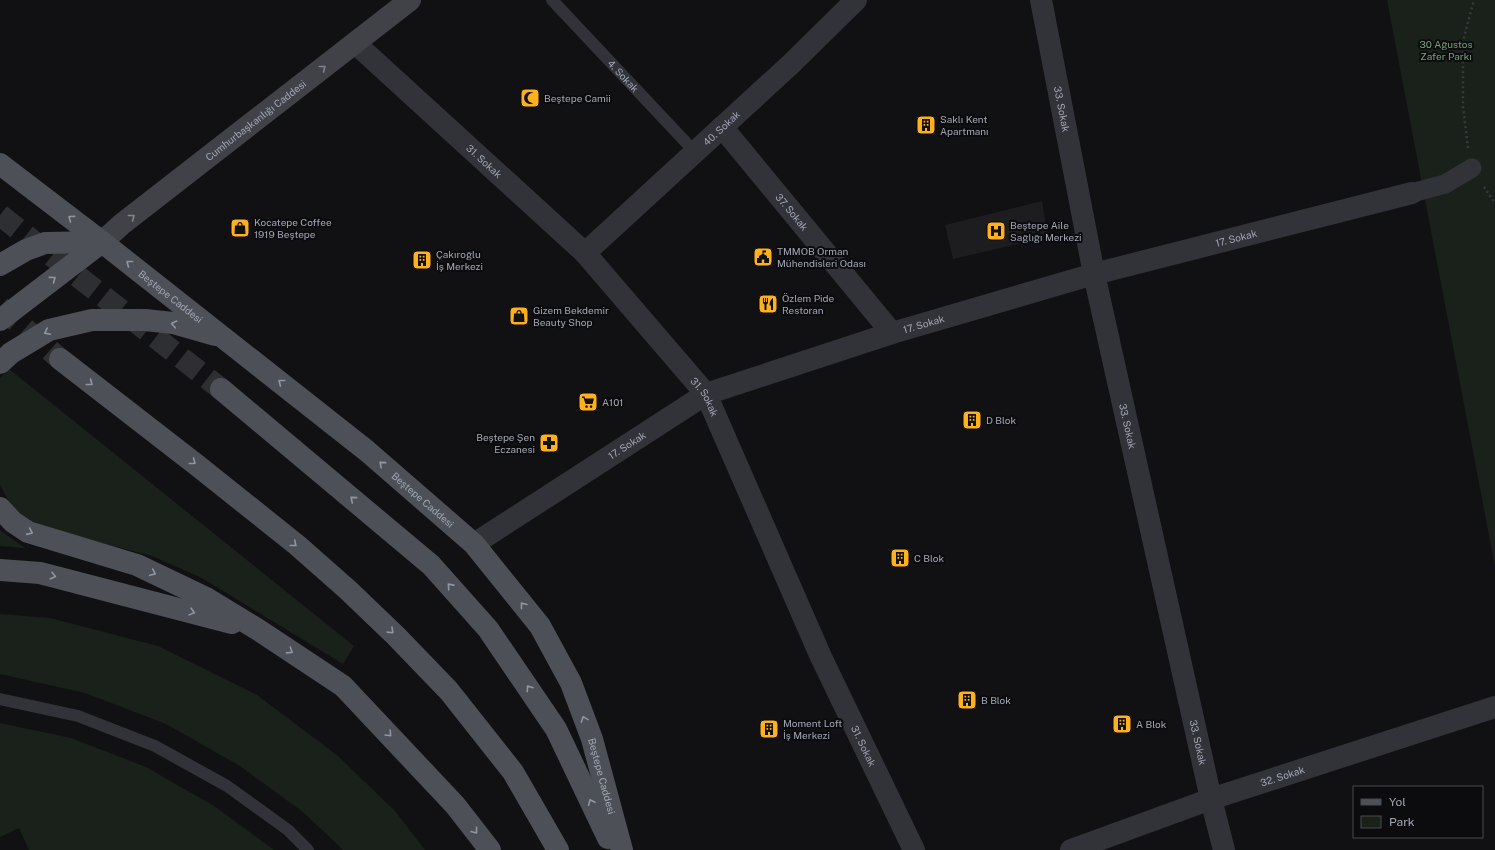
<svg xmlns="http://www.w3.org/2000/svg" width="1495" height="850" font-family="'Public Sans',sans-serif">
<style>
.built{fill:#1d1d20}
.green{fill:#19211a}
.lines{fill:none;stroke-linecap:round;stroke-linejoin:round}
.primary-tunnel{stroke:#2e2f33;stroke-width:22;stroke-dasharray:22 11;stroke-linecap:butt}
.path{stroke:#383a3f;stroke-width:2.5;stroke-dasharray:2 3;stroke-linecap:butt}
.service{stroke:#323338;stroke-width:12}
.pedestrian{stroke:#323338;stroke-width:19}
.minor{stroke:#323338;stroke-width:22}
.secondary{stroke:#404248;stroke-width:22}
.primary{stroke:#4d5057;stroke-width:22}
.oneway{stroke:#7f848f}
.oneway2{stroke:#9096a2}
.labels{text-anchor:middle;stroke-width:4;stroke-linejoin:round;paint-order:stroke}
.park-label{font-size:10px;fill:#76a278;stroke:#0c0c0e}
.street-label{font-size:10px;fill:#a1a7b5;stroke:#0c0c0e}
.poi-label{font-size:10px;fill:#a1a7b5;stroke:#0c0c0e;text-anchor:start}
</style>
<rect width="100%" height="100%" fill="#111113"/>
<path class="built" d="M1042,201L1048,237L953,259L945,225Z"/>
<path class="green" d="M1387,0H1495V567Z
M9,369L354,646L343,664L200,577L152,556L43,528L18,512L8,500L0,485V378Z
M0,530L25,548L0,546Z
M0,614L50,618L158,646L257,695L338,756L395,811L425,850H343L303,812L240,766L166,724L85,693L0,674Z
M0,723L71,738L146,767L214,806L274,850H29L19,828L0,837Z"/>
<g class="lines">
<path class="primary-tunnel" d="M0,215L221,389
M0,307L60,359"/>
<path class="path" d="M1468,148L1463,107V41L1474,0
M1484,187L1495,203"/>
<g class="service">
<path id="s1" d="M552,0L695,152"/>
<path d="M0,699L78,716L155,746L227,786L288,830L308,850"/>
</g>
<path class="pedestrian" d="M1412,193L1445,184L1472,168"/>
<g class="minor">
<path id="s2" d="M1041,0L1094,274L1211,799L1224,850"/>
<path id="s3" d="M355,43L585,253L706,394L821,657L914,850"/>
<path id="s4" d="M722,127L892,333"/>
<path id="s5" d="M585,253L791,64L856,0"/>
<path id="s6" d="M474,544L706,394L892,333L1094,274L1412,193"/>
<path id="s7" d="M1071,850L1211,799L1495,707"/>
</g>
<path class="secondary" id="s8" d="M102,242L122,224L410,0"/>
<g class="primary">
<path id="s9" d="M0,164L102,242L367,451L474,544L540,626L571,683L592,739L622,850"/>
<path d="M0,265L26,250L45,243L102,242"/>
<path d="M0,320L102,242"/>
<path d="M60,359L198,466L297,545L348,590L396,636L449,691L513,772L558,850"/>
<path d="M0,363L11,353L49,330L92,320H145L173,323L215,335"/>
<path d="M221,389L431,565L488,629L556,729L608,838"/>
<path d="M0,508L13,522L28,532L137,565L206,598L257,629L343,686L455,805L490,850"/>
<path d="M0,570L40,573L232,623"/>
</g>
</g>
<defs><path id="oneway-chevron" d="M-2-3.5L2.5 0L-2 3.5" fill="none" stroke-width="1.6" stroke-linecap="round" stroke-linejoin="round"/></defs>
<g class="oneway">
<use href="#oneway-chevron" transform="translate(323 68) rotate(-38)"/>
<use href="#oneway-chevron" transform="translate(132 217) rotate(-38)"/>
</g>
<g class="oneway2">
<use href="#oneway-chevron" transform="translate(71 218) rotate(-143)"/>
<use href="#oneway-chevron" transform="translate(129 263) rotate(-142)"/>
<use href="#oneway-chevron" transform="translate(53 279) rotate(-37)"/>
<use href="#oneway-chevron" transform="translate(174 324) rotate(-168)"/>
<use href="#oneway-chevron" transform="translate(47 332) rotate(153)"/>
<use href="#oneway-chevron" transform="translate(281 382) rotate(-142)"/>
<use href="#oneway-chevron" transform="translate(90 383) rotate(38)"/>
<use href="#oneway-chevron" transform="translate(193 462) rotate(38)"/>
<use href="#oneway-chevron" transform="translate(382 464) rotate(-139)"/>
<use href="#oneway-chevron" transform="translate(353 499) rotate(-140)"/>
<use href="#oneway-chevron" transform="translate(30 532) rotate(24)"/>
<use href="#oneway-chevron" transform="translate(294 544) rotate(39)"/>
<use href="#oneway-chevron" transform="translate(153 573) rotate(25)"/>
<use href="#oneway-chevron" transform="translate(53 576) rotate(14)"/>
<use href="#oneway-chevron" transform="translate(450 586) rotate(-132)"/>
<use href="#oneway-chevron" transform="translate(523 605) rotate(-128)"/>
<use href="#oneway-chevron" transform="translate(192 612) rotate(15)"/>
<use href="#oneway-chevron" transform="translate(391 631) rotate(44)"/>
<use href="#oneway-chevron" transform="translate(290 651) rotate(33)"/>
<use href="#oneway-chevron" transform="translate(529 688) rotate(-124)"/>
<use href="#oneway-chevron" transform="translate(584 719) rotate(-110)"/>
<use href="#oneway-chevron" transform="translate(389 734) rotate(46)"/>
<use href="#oneway-chevron" transform="translate(591 802) rotate(-115)"/>
<use href="#oneway-chevron" transform="translate(475 831) rotate(52)"/>
</g>
<defs>
<symbol id="mosque-square" viewBox="-11 -11 22 22"><rect x="-9" y="-9" width="18" height="18" rx="4" fill="#ffb11d" stroke="#0c0c0e"/><path d="M3.5-4.9A6 6 0 1 0 3.5 4.9A5 5 0 1 1 3.5-4.9Z" fill="#111"/></symbol>
<symbol id="building-square" viewBox="-11 -11 22 22"><rect x="-9" y="-9" width="18" height="18" rx="4" fill="#ffb11d" stroke="#0c0c0e"/><path d="M-4-6H4V6H1V3H-1V6H-4ZM-2.5-4.3h1.7v1.8h-1.7ZM.8-4.3h1.7v1.8H.8ZM-2.5-1h1.7V.8h-1.7ZM.8-1h1.7V.8H.8Z" fill="#111"/></symbol>
<symbol id="shop-square" viewBox="-11 -11 22 22"><rect x="-9" y="-9" width="18" height="18" rx="4" fill="#ffb11d" stroke="#0c0c0e"/><path d="M-5-2.5h2.3a2.7 3.5 0 0 1 5.4 0H5L5.5 6h-11ZM-1.5-2.5h3a1.5 2.3 0 0 0-3 0Z" fill="#111"/></symbol>
<symbol id="hospital-square" viewBox="-11 -11 22 22"><rect x="-9" y="-9" width="18" height="18" rx="4" fill="#ffb11d" stroke="#0c0c0e"/><path d="M-5-5h3v3.5h4V-5h3V5h-3V1.5h-4V5h-3Z" fill="#111"/></symbol>
<symbol id="civic-square" viewBox="-11 -11 22 22"><rect x="-9" y="-9" width="18" height="18" rx="4" fill="#ffb11d" stroke="#0c0c0e"/><path d="M-.6-6.5H3V-4.5H.6V-3L4-1V1h2V6H-6V1h2V-1L-.6-3ZM-1.2 2.5V6h2.4V2.5Z" fill="#111"/></symbol>
<symbol id="restaurant-square" viewBox="-11 -11 22 22"><rect x="-9" y="-9" width="18" height="18" rx="4" fill="#ffb11d" stroke="#0c0c0e"/><path d="M-5-6h1v4h1v-4h1v4h1v-4h1v5L-1.5 .5V6h-2V.5L-5-1ZM5-6V6H3V1.5H1.5Q1.5-4 5-6Z" fill="#111"/></symbol>
<symbol id="supermarket-square" viewBox="-11 -11 22 22"><rect x="-9" y="-9" width="18" height="18" rx="4" fill="#ffb11d" stroke="#0c0c0e"/><path d="M-6-5.5h2.5l.6 2H6L4.5 2H-2.5L-4.4-4H-6ZM-1.5 3.2a1.3 1.3 0 1 0 .1 0ZM3 3.2a1.3 1.3 0 1 0 .1 0Z" fill="#111"/></symbol>
<symbol id="pharmacy-square" viewBox="-11 -11 22 22"><rect x="-9" y="-9" width="18" height="18" rx="4" fill="#ffb11d" stroke="#0c0c0e"/><path d="M-2-6h4v4h4v4h-4v4h-4v-4h-4v-4h4Z" fill="#111"/></symbol>
</defs>
<g fill-rule="evenodd">
<use href="#mosque-square" x="519" y="87" width="22" height="22"/>
<use href="#building-square" x="915" y="114" width="22" height="22"/>
<use href="#shop-square" x="229" y="217" width="22" height="22"/>
<use href="#hospital-square" x="985" y="220" width="22" height="22"/>
<use href="#civic-square" x="752" y="246" width="22" height="22"/>
<use href="#building-square" x="411" y="249" width="22" height="22"/>
<use href="#restaurant-square" x="757" y="293" width="22" height="22"/>
<use href="#shop-square" x="508" y="305" width="22" height="22"/>
<use href="#supermarket-square" x="577" y="391" width="22" height="22"/>
<use href="#building-square" x="961" y="409" width="22" height="22"/>
<use href="#pharmacy-square" x="538" y="432" width="22" height="22"/>
<use href="#building-square" x="889" y="547" width="22" height="22"/>
<use href="#building-square" x="956" y="689" width="22" height="22"/>
<use href="#building-square" x="1111" y="713" width="22" height="22"/>
<use href="#building-square" x="758" y="718" width="22" height="22"/>
</g>
<g class="labels">
<g class="park-label">
<text x="1446" y="48">30 Ağustos<tspan x="1446" dy="12">Zafer Parkı</tspan></text>
</g>
<g class="street-label">
<text dy="4" stroke="none"><textPath href="#s1" startOffset="104">4. Sokak</textPath></text>
<text dy="4" stroke="none"><textPath href="#s2" startOffset="111">33. Sokak</textPath></text>
<text dy="4" stroke="none"><textPath href="#s8" startOffset="196">Cumhurbaşkanlığı Caddesi</textPath></text>
<text dy="4" stroke="none"><textPath href="#s5" startOffset="185">40. Sokak</textPath></text>
<text dy="4" stroke="none"><textPath href="#s3" startOffset="175">31. Sokak</textPath></text>
<text dy="4" stroke="none"><textPath href="#s4" startOffset="110">37. Sokak</textPath></text>
<text dy="4" stroke="none"><textPath href="#s6" startOffset="829">17. Sokak</textPath></text>
<text dy="4" stroke="none"><textPath href="#s9" startOffset="216">Beştepe Caddesi</textPath></text>
<text dy="4" stroke="none"><textPath href="#s6" startOffset="505">17. Sokak</textPath></text>
<text dy="4" stroke="none"><textPath href="#s3" startOffset="499">31. Sokak</textPath></text>
<text dy="4" stroke="none"><textPath href="#s2" startOffset="435">33. Sokak</textPath></text>
<text dy="4" stroke="none"><textPath href="#s6" startOffset="182">17. Sokak</textPath></text>
<text dy="4" stroke="none"><textPath href="#s9" startOffset="540">Beştepe Caddesi</textPath></text>
<text dy="4" stroke="none"><textPath href="#s2" startOffset="759">33. Sokak</textPath></text>
<text dy="4" stroke="none"><textPath href="#s3" startOffset="883">31. Sokak</textPath></text>
<text dy="4" stroke="none"><textPath href="#s7" startOffset="224">32. Sokak</textPath></text>
<text dy="4" stroke="none"><textPath href="#s9" startOffset="876">Beştepe Caddesi</textPath></text>
</g>
<g class="poi-label">
<text x="544" y="102">Beştepe Camii</text>
<text x="940" y="123">Saklı Kent<tspan x="940" dy="12">Apartmanı</tspan></text>
<text x="254" y="226">Kocatepe Coffee<tspan x="254" dy="12">1919 Beştepe</tspan></text>
<text x="1010" y="229">Beştepe Aile<tspan x="1010" dy="12">Sağlığı Merkezi</tspan></text>
<text x="777" y="255">TMMOB Orman<tspan x="777" dy="12">Mühendisleri Odası</tspan></text>
<text x="436" y="258">Çakıroğlu<tspan x="436" dy="12">İş Merkezi</tspan></text>
<text x="782" y="302">Özlem Pide<tspan x="782" dy="12">Restoran</tspan></text>
<text x="533" y="314">Gizem Bekdemir<tspan x="533" dy="12">Beauty Shop</tspan></text>
<text x="602" y="406">A101</text>
<text x="986" y="424">D Blok</text>
<text x="535" y="441" text-anchor="end">Beştepe Şen<tspan x="535" dy="12">Eczanesi</tspan></text>
<text x="914" y="562">C Blok</text>
<text x="981" y="704">B Blok</text>
<text x="783" y="727">Moment Loft<tspan x="783" dy="12">İş Merkezi</tspan></text>
<text x="1136" y="728">A Blok</text>
</g>
</g>
<rect x="1353" y="786" width="130" height="52" fill="#0c0c0e" stroke="#484a51"/>
<rect x="1361" y="799" width="20" height="6" fill="#4d5057" stroke="#484a51"/>
<text x="1389" y="806" font-size="12" fill="#a1a7b5">Yol</text>
<rect x="1361" y="816" width="20" height="12" fill="#19211a" stroke="#484a51"/>
<text x="1389" y="826" font-size="12" fill="#a1a7b5">Park</text>
</svg>
